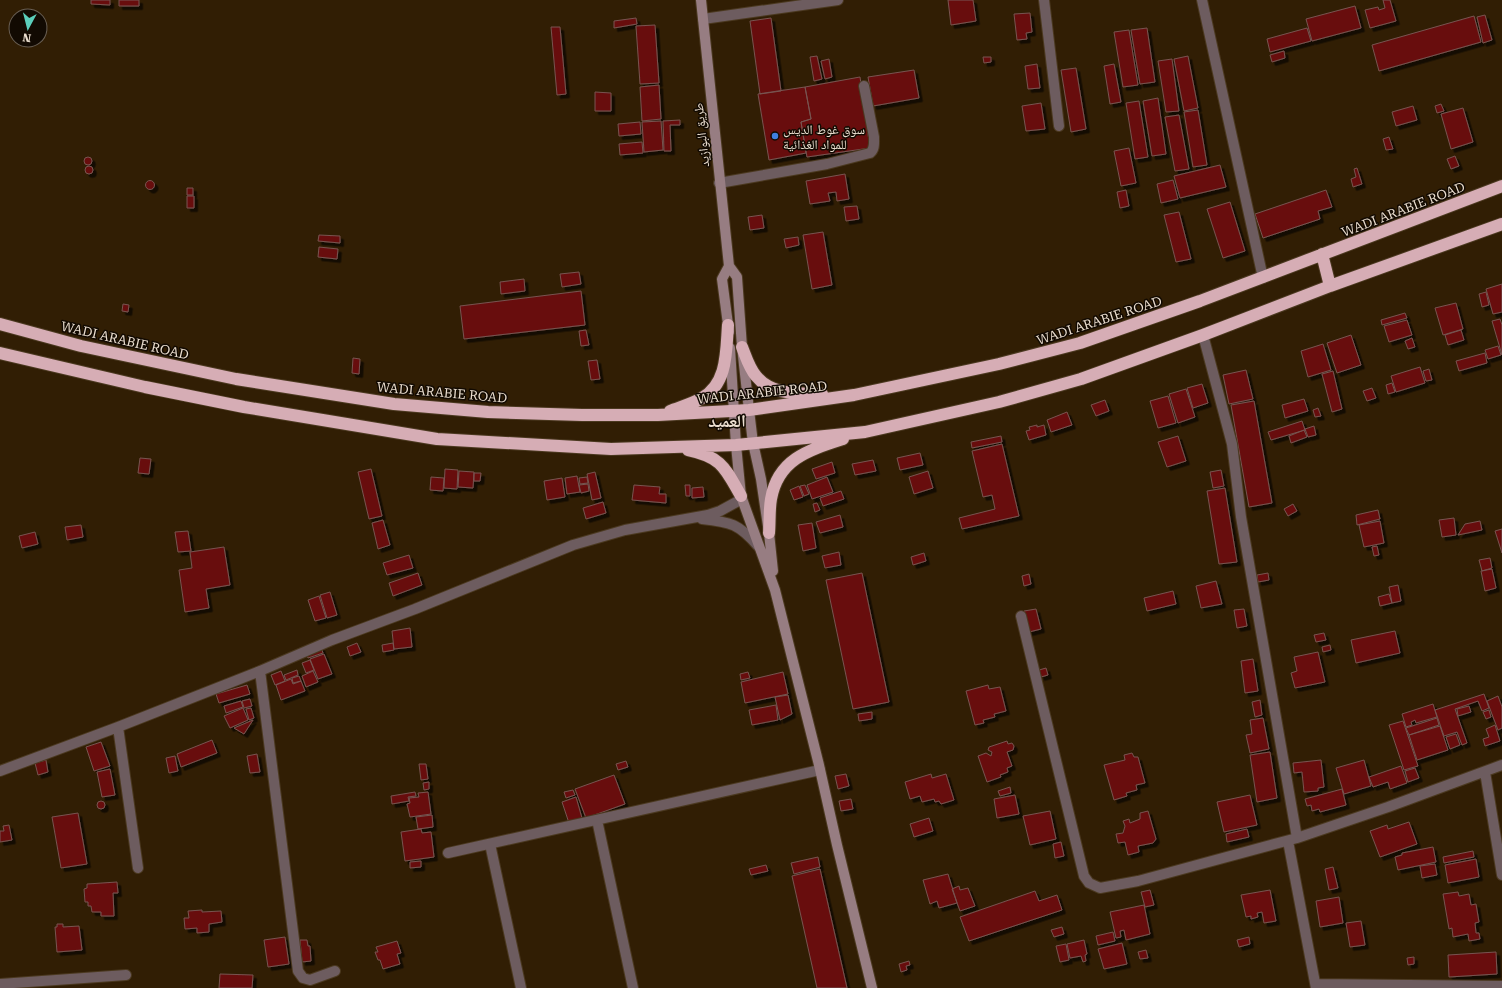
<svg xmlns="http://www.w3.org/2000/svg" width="1502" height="988" font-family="'Roboto Serif','Noto Naskh Arabic',serif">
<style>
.building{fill:#670f10;stroke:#785450;filter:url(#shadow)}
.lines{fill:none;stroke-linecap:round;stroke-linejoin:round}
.street-casing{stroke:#4b3920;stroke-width:12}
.secondary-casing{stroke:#4b3920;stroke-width:12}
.highway-casing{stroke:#4b3920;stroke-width:14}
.street{stroke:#6d5c5f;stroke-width:10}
.secondary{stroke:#977d82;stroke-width:10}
.highway{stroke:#d6adb5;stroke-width:12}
.shop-dot{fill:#3f7fe0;stroke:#120a02;stroke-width:1.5}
.labels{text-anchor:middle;stroke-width:3;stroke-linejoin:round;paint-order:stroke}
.poi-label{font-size:13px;fill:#ebdecf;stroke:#120a02;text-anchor:start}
.street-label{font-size:13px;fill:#ebdecf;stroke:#120a02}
.district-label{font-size:17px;font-weight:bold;fill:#ebdecf;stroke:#120a02}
</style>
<defs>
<filter id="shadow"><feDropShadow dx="3.5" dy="3.5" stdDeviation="0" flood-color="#0009"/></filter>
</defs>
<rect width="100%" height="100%" fill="#311e04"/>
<path class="building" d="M91,0H110V5L91,4Z
M119,0H139V6H119Z
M948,0H973L976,21L951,25Z
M1383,0H1390L1396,21L1370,28L1365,10L1378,7L1379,10L1385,8Z
M1355,6L1361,28L1312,41L1306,19Z
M1030,13L1032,32L1026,33L1027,39L1017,40L1014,14Z
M1485,15L1492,40L1483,43L1477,17Z
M1474,16L1481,42L1379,71L1372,45Z
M636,18L637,24L614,28V21Z
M771,18L781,91L760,94L750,21Z
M655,25L659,83L640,84L636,26Z
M551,27H560L566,94L557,95Z
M1147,28L1155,82L1140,84L1131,30Z
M1307,28L1311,41L1270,52L1267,39Z
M1129,30L1138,85L1123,87L1114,32Z
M1284,51L1285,58L1272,62L1270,55Z
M817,56L822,79L814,81L810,57Z
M1188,56L1198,108L1184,111L1174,59Z
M983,57H991V62L984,63Z
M829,59L832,77L825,79L821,61Z
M1172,59L1179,111L1166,112L1158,61Z
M1037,64L1040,88L1028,89L1025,66Z
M1114,64L1121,102L1110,104L1104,66Z
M1076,68L1086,129L1071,132L1061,70Z
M914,70L919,98L873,106L868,77Z
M860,77L870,148L807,157L801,122L811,119L805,87Z
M659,85L661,119L642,121L640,87Z
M805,87L811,119L801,122L806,153L769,160L758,94Z
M595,92L611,93V111H595Z
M1158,98L1166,154L1152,156L1143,101Z
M1139,101L1148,157L1135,159L1126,103Z
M1041,103L1045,129L1026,131L1022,106Z
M1441,104L1444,111L1437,113L1435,106Z
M1413,106L1417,120L1396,126L1392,112Z
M1463,108L1473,142L1451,149L1441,114Z
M1198,110L1207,165L1193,167L1184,112Z
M1179,115L1189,169L1175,171L1165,117Z
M680,120V125H670L671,151H664L663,121Z
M661,121L663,150L644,152L642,122Z
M640,122L641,134L619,136L618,124Z
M1389,137L1393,149L1386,150L1383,139Z
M642,142L643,153L620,155L619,144Z
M1129,148L1136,183L1121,186L1114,151Z
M1455,156L1459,166L1451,169L1447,159Z
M84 161a4 4 0 1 1 8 0a4 4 0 1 1-8 0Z
M1220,165L1226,187L1180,198L1174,176Z
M85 170a4 4 0 1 1 8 0a4 4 0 1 1-8 0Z
M1357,168L1362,184L1353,187L1351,179L1356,177L1354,169Z
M845,174L849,199L837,201L836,192L828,193L830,201L810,204L806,181Z
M1173,180L1178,199L1161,203L1157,184Z
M145.5 185a4.5 4.5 0 1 1 9 0a4.5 4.5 0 1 1-9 0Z
M187,188H193V195H187Z
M1126,190L1129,206L1120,208L1117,192Z
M1326,190L1332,207L1318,211L1320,219L1263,238L1255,214Z
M187,196H194V208H187Z
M1230,202L1245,251L1223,258L1207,209Z
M857,206L859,219L846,221L844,207Z
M1179,212L1191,259L1176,262L1164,215Z
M762,215L764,228L750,230L748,217Z
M823,232L832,285L812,289L803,235Z
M319,235L340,236V243L318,241Z
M798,237L799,245L786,248L784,239Z
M319,247L338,249L337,259L318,257Z
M579,272L581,284L562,287L560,274Z
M524,279L525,291L501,294L500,282Z
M1502,284V312L1493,314L1486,289Z
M581,291L585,325L464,339L460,306Z
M1486,292L1489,305L1482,307L1479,294Z
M1456,303L1463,329L1443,335L1435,308Z
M123,304L129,305L128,312L122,311Z
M1405,313L1407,318L1382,325L1381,320Z
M1500,319L1502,325V355L1492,321Z
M1407,320L1412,335L1389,342L1384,326Z
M586,330L589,345L581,346L579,331Z
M1461,330L1464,340L1448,345L1445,335Z
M1351,335L1361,365L1337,373L1327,343Z
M1412,338L1415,347L1408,349L1405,341Z
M1323,344L1331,370L1308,377L1301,351Z
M1498,346L1501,355L1488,359L1485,350Z
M1485,353L1487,363L1459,371L1456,361Z
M353,358L360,359L359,374L352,373Z
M597,360L600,379L591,380L588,361Z
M1420,367L1425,383L1396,392L1391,376Z
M1429,369L1432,380L1426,381L1423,371Z
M1246,370L1253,399L1229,404L1223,375Z
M1333,371L1342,409L1332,412L1322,374Z
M1392,383L1395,392L1388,394L1386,385Z
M1202,384L1208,403L1193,408L1187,388Z
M1372,388L1376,398L1367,401L1363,391Z
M1186,389L1195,417L1178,423L1169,394Z
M1168,396L1176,423L1158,428L1150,401Z
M1304,399L1308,411L1285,418L1282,405Z
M1105,400L1109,411L1096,416L1091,405Z
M1254,401L1272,503L1249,507L1231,405Z
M1318,408L1321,416L1315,417L1313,410Z
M1067,412L1072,425L1051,432L1047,420Z
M1302,421L1305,430L1271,440L1268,432Z
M1037,425V427L1044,425L1046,435L1029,440L1026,431L1030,430L1029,427Z
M1314,426L1316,435L1308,437L1305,429Z
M1304,430L1307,437L1291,443L1289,436Z
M1001,436L1002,442L972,448L971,442Z
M1178,436L1186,461L1167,467L1158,442Z
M1002,444L1019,516L962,529L959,518L995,509L992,495L983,497L972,451Z
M920,453L923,465L900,470L897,458Z
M140,458L151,459L149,474L138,473Z
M873,460L876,471L855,475L852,464Z
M832,462L835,473L816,479L812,469Z
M371,469L382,516L369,519L358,472Z
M445,469L458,470L457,489L444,488Z
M1221,470L1224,486L1213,488L1210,472Z
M459,471L474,472L473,488L458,487Z
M928,471L933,488L914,494L909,477Z
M595,472L601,498L592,500L587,474Z
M474,473H481L480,481H474Z
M577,476L580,492L567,494L565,478Z
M431,477L444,478L443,491L430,490Z
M587,477L588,483L580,484L579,478Z
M827,477L833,492L812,499L807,485Z
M562,478L565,497L547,500L544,481Z
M588,484L589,491L581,493L579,485Z
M634,485L660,487L659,494H666V503L632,500Z
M685,485H690V496H686Z
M805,485L809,494L804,496L800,486Z
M799,486L803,497L794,500L790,490Z
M703,487L704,497L692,498V488Z
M1225,488L1237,562L1219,564L1207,491Z
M841,491L844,499L823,506L820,498Z
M603,502L606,513L586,519L583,508Z
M817,503L820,510L815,512L813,504Z
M1293,504L1297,511L1288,516L1284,509Z
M1378,510L1380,519L1357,525L1356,515Z
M840,515L843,527L820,533L816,522Z
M1454,518L1456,535L1442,537L1439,520Z
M383,520L390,545L378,549L372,523Z
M1380,521L1384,543L1364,547L1359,525Z
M1480,521L1482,530L1458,535L1465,524Z
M812,523L816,548L803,551L798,525Z
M81,525L83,537L67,540L65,527Z
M1502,529V553L1495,531Z
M188,531L191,551L178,552L175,532Z
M35,532L38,544L22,548L19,536Z
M1377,546L1379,555L1374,556L1372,547Z
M224,547L230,585L206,589L209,608L185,612L179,570L192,568L190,552Z
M839,552L841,565L825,568L822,556Z
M924,553L926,561L913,565L911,557Z
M409,555L413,568L387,575L383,563Z
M1490,558L1492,568L1482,571L1479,560Z
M1492,569L1496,588L1485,591L1481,571Z
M418,573L422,585L393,596L389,583Z
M862,573L889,702L853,709L826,580Z
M1268,573L1269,580L1258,582L1257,575Z
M1029,574L1031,584L1024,586L1022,576Z
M1216,581L1222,604L1201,608L1196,586Z
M1398,585L1401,601L1392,603L1389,587Z
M1173,591L1176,604L1147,611L1144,598Z
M330,592L337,615L327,618L320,595Z
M1389,594L1392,603L1380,606L1378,597Z
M319,596L326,618L315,621L308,600Z
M1036,609L1041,629L1029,632L1024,611Z
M1244,609L1247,626L1237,628L1234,610Z
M410,628L412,647L394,649L392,631Z
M1395,631L1400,653L1356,663L1351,640Z
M1324,633L1326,640L1316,642L1314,635Z
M357,643L361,652L350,656L347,647Z
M393,643L394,650L383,652L382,645Z
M1330,645L1331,650L1323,652L1322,647Z
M321,647L323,653L308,658L306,653Z
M1318,652L1325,682L1295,688L1291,673L1297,671L1294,657Z
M324,654L332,674L318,679L310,659Z
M1253,659L1258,691L1245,693L1241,661Z
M310,660L314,670L306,673L302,663Z
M1046,668L1048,675L1041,677L1039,670Z
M297,670L298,675L286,680L284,675Z
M281,671L285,681L275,685L271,675Z
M313,671L318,682L306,687L302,676Z
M748,672L750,678L741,680L740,674Z
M783,672L788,694L745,703L741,682Z
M299,676L301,681L293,683L292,678Z
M291,679L293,684L301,681L305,691L281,700L276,685Z
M247,685L250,694L219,703L216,694Z
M988,685L989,689L1000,687L1006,711L994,714L995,717L983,720L984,723L975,725L966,691Z
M1484,694L1489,708L1482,711L1478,701L1455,709L1467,743L1462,745L1457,732L1444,736L1435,710Z
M788,695L792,714L780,720L775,697Z
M1498,696L1502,707V728L1498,730L1487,701Z
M250,699L252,706L244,708L242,701Z
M1260,700L1262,715L1255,717L1252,702Z
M241,701L243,707L226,713L224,706Z
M1433,704L1437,717L1416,723L1415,720L1411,722L1412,725L1406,727L1402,714Z
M776,705L778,720L752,725L749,710Z
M1469,706L1471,712L1458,716L1457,709Z
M243,708L248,720L230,728L224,716Z
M251,708L254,718L249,720L246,709Z
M1489,710L1491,717L1486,719L1483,712Z
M872,712V719L859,721L858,714Z
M1263,718L1269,749L1250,753L1246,735L1252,734L1250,720Z
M1437,718L1439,725L1409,735L1406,728Z
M253,720L244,734L234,728Z
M1403,721L1418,766L1404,770L1389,725Z
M1495,725L1500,741L1485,746L1483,739L1489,737L1486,729Z
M1440,726L1448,750L1417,760L1409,735Z
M1456,734L1460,745L1450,749L1446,737Z
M212,740L217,753L181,767L177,754Z
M1007,741L1008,744L1012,743L1014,746L1013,750L1007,752L1012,766L1007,768L1008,772L1000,775L1001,777L987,782L978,756L986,753L991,756L992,752L988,750L989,747Z
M101,742L110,766L94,771L86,747Z
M1270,752L1277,798L1257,802L1250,755Z
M1132,753L1134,757H1138L1145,783L1136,785L1137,790L1126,793L1127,796L1114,800L1104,765L1125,760L1124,755Z
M257,754L260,772L250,773L247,756Z
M175,756L178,771L169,773L166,758Z
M46,760L48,772L38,775L35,763Z
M1321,760L1324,787L1318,788V791L1304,792L1302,772L1294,773L1293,763Z
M1364,760L1371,786L1344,794L1336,768Z
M626,761L628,767L618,770L616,764Z
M419,764H426L428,779L421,780Z
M1401,766L1407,783L1390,789L1388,782L1373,787L1369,777Z
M1415,768L1419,778L1408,782L1405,771Z
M110,769L115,795L102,797L97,772Z
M846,774L849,786L838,789L835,776Z
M931,774L932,778L946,774L954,800L941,804L939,801L935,802L934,799L922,802L920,796L910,799L905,782Z
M614,775L625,804L586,818L575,789Z
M429,782V789L424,790L423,783Z
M1010,787L1011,793L1000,796L998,791Z
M1342,789L1346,805L1320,812L1319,809L1312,811L1311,805L1307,806L1305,799Z
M573,790L575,795L566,798L564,792Z
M415,792L416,796L408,797L409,801L392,804L391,796Z
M428,792L431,814L410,817L407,804L410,803L409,798L419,797L418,793Z
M1015,795L1019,814L997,818L994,799Z
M1250,795L1257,825L1224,832L1217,802Z
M576,797L582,818L569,823L562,802Z
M851,799L853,809L841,811L839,801Z
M97 805a4 4 0 1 1 8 0a4 4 0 1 1-8 0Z
M1050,811L1056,839L1030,845L1023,816Z
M1148,811L1156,839L1153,843L1138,846L1139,852L1128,855L1125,842L1118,843L1116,834L1123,833L1125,826L1123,821L1129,819L1130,823L1140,819V813Z
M78,813L87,864L61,868L52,817Z
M432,815L433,827L418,829L416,817Z
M929,818L933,831L914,837L910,824Z
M1409,822L1417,844L1380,857L1370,831L1387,825L1388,829Z
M9,825L12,840L0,842V831H4L3,826Z
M421,829L422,833L431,832L434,857L405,861L401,832Z
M1247,829L1249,837L1227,842L1226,834Z
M1061,842L1064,856L1055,858L1053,844Z
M1433,847L1436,862L1398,870L1395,857L1402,855V853Z
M1473,851L1474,857L1444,863L1443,857Z
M818,857L820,867L794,874L791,863Z
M1476,859L1479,877L1448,883L1445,865Z
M421,861V867L410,868V862Z
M1435,864L1437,875L1422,878L1420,866Z
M766,865L768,871L751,875L749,869Z
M1333,867L1338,888L1329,890L1325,869Z
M820,869L847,988H817L792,876Z
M948,874L957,903L939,908L937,901L930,904L923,880Z
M117,882L118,893H113L114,916H101V912H92L91,906H88V902H85L84,889L87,888V884Z
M959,886L960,890L968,888L975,906L960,911L952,889Z
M1150,890L1154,905L1145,907L1141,892Z
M1270,890L1276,921L1264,923L1262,912L1257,913L1258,917L1251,919V916L1246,917L1241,895Z
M1035,891L1039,901L1057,895L1062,910L969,941L960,917Z
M1458,892L1459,896L1469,894L1471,905L1476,904L1479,922L1475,923L1476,933H1479L1480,939L1469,941L1468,934L1453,937L1452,928L1449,929L1443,894Z
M1339,897L1343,923L1320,927L1316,901Z
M1144,905L1150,934L1126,940L1124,930L1120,931L1121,937L1116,938L1110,912Z
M202,910V912L221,911L222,922L209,924V932L197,933V928L185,929L184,918H189L188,911Z
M1361,921L1365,945L1350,947L1346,923Z
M57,924H63V927L79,926L82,950L57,952L55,927H57Z
M1062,927L1064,934L1054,937L1051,930Z
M1113,932L1115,941L1098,945L1096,936Z
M285,937L289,964L268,967L264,940Z
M1249,937L1250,944L1239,947L1237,940Z
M300,940H307L308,946H310L311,961L302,962Z
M1084,940L1087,954L1085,955L1086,961L1083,962L1081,956L1070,958L1067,944Z
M397,941L401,953L397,954L400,964L383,969L380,960H378L375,952H378L376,947Z
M1122,943L1127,964L1104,969L1098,949Z
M1066,944L1069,960L1060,962L1056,946Z
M1146,950L1148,958L1140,959L1138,952Z
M1496,952L1497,974L1449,977L1448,955Z
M1414,957V964L1408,965L1407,958Z
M909,961L910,965L906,966L907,970L901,972L899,964Z
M220,974L253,975L252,988H219Z"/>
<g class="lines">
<defs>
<path id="street" d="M1044,0L1059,126
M1202,0L1263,278
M703,19L838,0
M719,183L827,164L870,153C875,149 874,143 874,137L864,86
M1203,335L1232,444L1241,517L1297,838
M702,519C731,522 739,524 758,546
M1021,616L1084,876L1089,883L1100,888L1138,881L1297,838L1388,807L1502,765
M260,671L298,971L303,978L310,980L335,971
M118,727L138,868
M0,771L118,727L260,671L332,640L415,609L573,545L625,530L708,515L720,511L742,499
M1485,772L1502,875
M597,820L633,988
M1288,841L1316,988
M490,844L521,988
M448,853L820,770
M0,984L126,975
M1316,984L1502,986"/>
<path id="secondary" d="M701,0L729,266
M729,266L722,279L729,332
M729,266L737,277L742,347L749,410L753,443L761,479L769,533L773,571
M730,348L736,445L741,496L775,590L819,765L837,845L872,988"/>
<path id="highway" d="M1322,254L1330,286
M0,324L81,346L236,379L394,404L488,412L582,415H658L749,410L854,395L999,364L1080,343L1200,301L1502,186
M742,347C746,357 749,368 756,376C772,396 799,393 822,394
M0,353L145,387L244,407L437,439L611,449L736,445L865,432L999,402L1081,379L1203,335L1330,286L1502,224
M670,411C680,407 692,404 702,398C728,383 726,351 728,325
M688,450C722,457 725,468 741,496
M769,533C770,522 769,510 771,499C778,459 809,450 843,439"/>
</defs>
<use href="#street" class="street-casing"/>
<use href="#secondary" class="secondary-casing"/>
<use href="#highway" class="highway-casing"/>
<use href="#street" class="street"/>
<use href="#secondary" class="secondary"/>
<use href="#highway" class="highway"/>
</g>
<circle class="shop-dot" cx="775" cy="136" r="4"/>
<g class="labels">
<g class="poi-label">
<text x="783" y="134">سوق غوط الديس<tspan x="783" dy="15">للمواد الغذائية</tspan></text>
</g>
<g class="street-label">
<text transform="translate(701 135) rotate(-96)" y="5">طريق البوازيد</text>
<text transform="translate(1403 209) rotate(-21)" y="5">WADI ARABIE ROAD</text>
<text transform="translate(1099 320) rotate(-18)" y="5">WADI ARABIE ROAD</text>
<text transform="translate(125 340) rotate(13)" y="5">WADI ARABIE ROAD</text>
<text transform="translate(442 392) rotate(5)" y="5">WADI ARABIE ROAD</text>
<text transform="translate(762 392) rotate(-6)" y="5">WADI ARABIE ROAD</text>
</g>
<g class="district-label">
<text x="727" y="427">العميد</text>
</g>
</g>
<g transform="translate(28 28) rotate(187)"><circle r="19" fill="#120a02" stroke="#695f54"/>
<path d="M0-3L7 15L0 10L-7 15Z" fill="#5bcebb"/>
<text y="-6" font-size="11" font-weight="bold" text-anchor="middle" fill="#ebdecf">N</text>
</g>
</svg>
